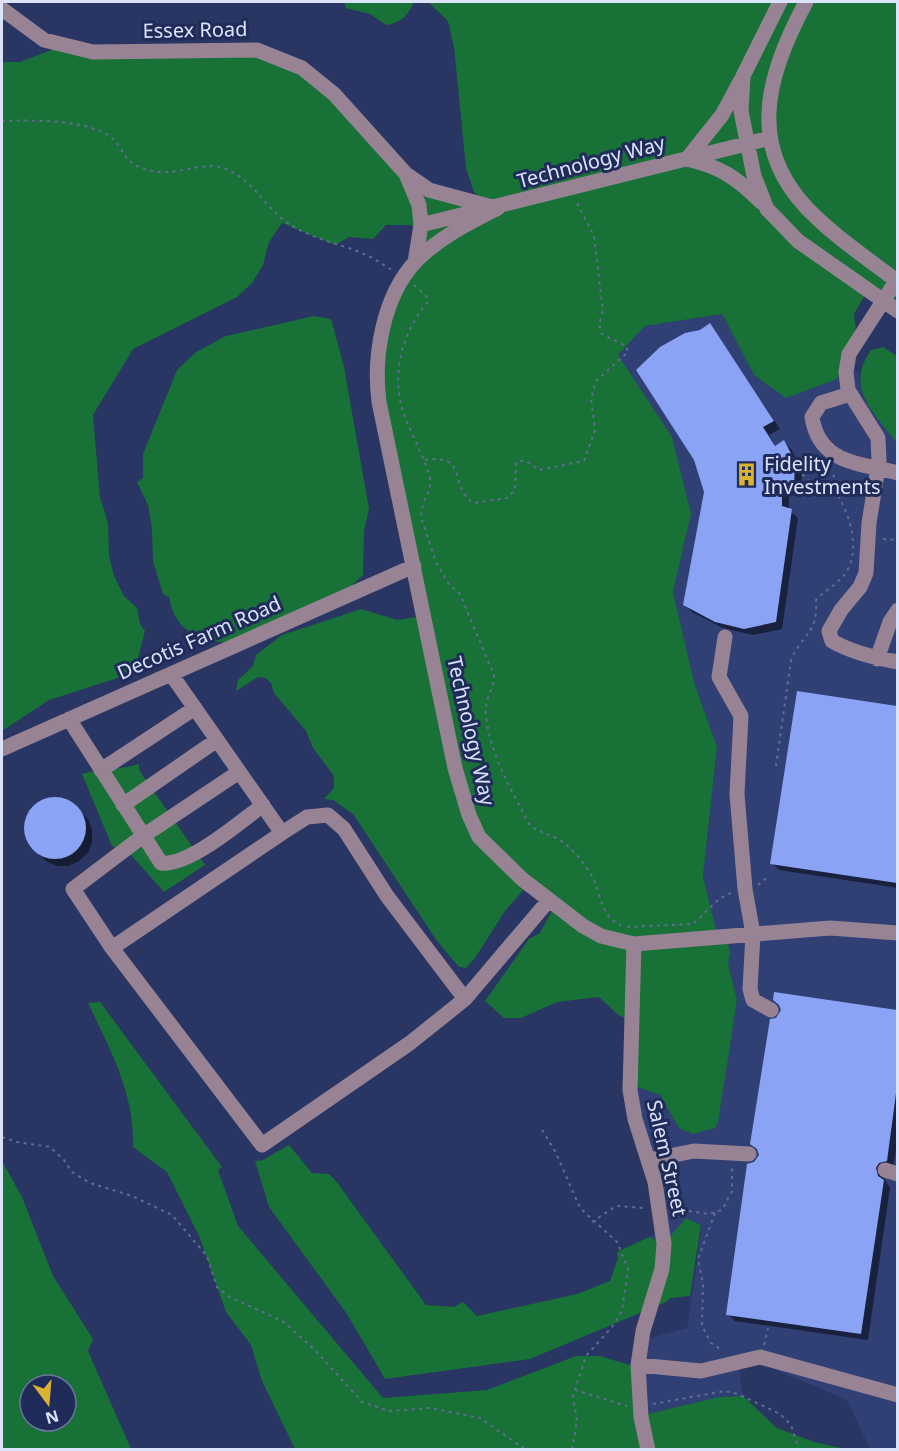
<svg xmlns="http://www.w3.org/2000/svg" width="899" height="1451" font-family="'Noto Sans',sans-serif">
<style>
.built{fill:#303f74}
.forest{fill:#187137;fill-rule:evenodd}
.shadow{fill:#0007}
.building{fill:#8aa3f4}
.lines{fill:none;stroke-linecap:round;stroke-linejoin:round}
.path{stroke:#616c93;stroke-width:2;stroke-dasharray:3 4.5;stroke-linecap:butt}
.minor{stroke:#988395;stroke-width:15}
.labels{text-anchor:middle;stroke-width:6;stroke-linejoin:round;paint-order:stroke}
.street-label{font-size:20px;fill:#dbe3fb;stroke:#1f2b58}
.poi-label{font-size:20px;fill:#dbe3fb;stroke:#1f2b58;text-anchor:start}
</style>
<rect width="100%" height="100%" fill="#293563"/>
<path class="built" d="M722,314L754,375L844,361L859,373L862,396L897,443V1449H870L847,1400L755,1361L739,1368L743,1396L719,1397L639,1416V1368L650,1338L687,1328L701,1231L664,1243L649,1237L661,1229L632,1085L660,1095L679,1128L693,1134L715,1128L737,1000L728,963L730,953L717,934L703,876L717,747L694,682L673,592L691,514L618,355L645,326Z"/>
<path class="forest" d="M344,2H414C407,16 403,22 386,25L370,14L346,8Z
M428,2H897V303L870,286L854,314L856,330L837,379L786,398L754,375L722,314L645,326L618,355L672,437L691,514L673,592L694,682L717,747L703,876L717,934L727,937L730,953L728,963L737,1000L718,1122L715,1128L693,1134L679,1128L660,1095L632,1085V1022L617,1014L599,997L557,1002L521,1018H504L485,1001L529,939L540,933L555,905L526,887L505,911L475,958L466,968L459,967L437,941L353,814L333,800L324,799L334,788V776L313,748L306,731L274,693L271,683L265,678L258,677L236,691L238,680L253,666L256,655L282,635L361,609L397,620L422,616L378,394L381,343L415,252L413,227L410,225H386L373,239L349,237L335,245L282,223L269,242L263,265L252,283L237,297L133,349L93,415L100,497L108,524L109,556L114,576L124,596L137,608L140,624L145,631L138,658L127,675L49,700L2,731V62H20L54,49L278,56L335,101L409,187L496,210L474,192L466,168L454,47L448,21Z
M314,316L331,319L344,367L369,509L364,531L363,575L343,594L234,642C202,644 174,631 169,597L163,594L153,561L152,529L148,505L137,482L143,478V454L177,370L196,352L226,336Z
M883,347L897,356V443C874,412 844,389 871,350Z
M139,764V770L205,865L164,892L131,855L112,846L82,774C101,768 120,770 139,764Z
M100,1002L222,1167L218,1170L238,1226L383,1398L487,1390L576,1356H600L639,1368V1416L719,1397L743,1396L777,1428L814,1442L845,1449H295L262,1381L251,1345L226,1312L199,1236L167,1172L133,1147C135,1094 110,1049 88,1003Z
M289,1145L312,1173L329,1174L336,1181L426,1305L454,1307L463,1302L477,1316L577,1294L610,1281L618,1258L617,1252L649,1237L664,1243L686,1218L701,1225L690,1296L670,1298L666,1302L530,1359L385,1379L347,1314L269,1207L255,1161L263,1160Z
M2,1161L22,1197L53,1276L93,1339L88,1351L131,1449H2ZM30,1385H66V1421H30Z"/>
<path class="shadow" d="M710,325L780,429L769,435L776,447L784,442L791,449L802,469L801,496L789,495V510L798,518L782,629L753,635L723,628L692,612L685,605L706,492L700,332Z
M798,693L898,708V888L779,870L772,863Z
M61,798L71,803L88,819L92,830V842L88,853L79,861L68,866H57L46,861L29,845L25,834V822L30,811L38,803L49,799Z
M775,994L898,1011V1138L893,1167L882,1175L890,1188L868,1340L735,1321L728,1314L755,1164L760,1155L777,1019L782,1011Z"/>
<path class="building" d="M710,323L774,421L763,427L775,446L784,440L795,461L794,490L782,488V506L792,509L776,622L744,629L715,622L683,605L704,492L694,460L636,370L660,347L685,333L700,330Z
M797,691L897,706V883L770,864Z
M24 828a31 31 0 1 1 62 0a31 31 0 1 1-62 0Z
M774,992L897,1010V1086L887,1161L879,1163L876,1168L878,1176L884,1180L861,1334L726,1315L747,1164L754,1162L759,1155L757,1149L750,1144L770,1019L776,1018L781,1010L779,1005L773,1000Z"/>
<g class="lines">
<path class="path" d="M2,121C30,120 91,119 113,139C122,147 125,161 137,166C173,183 199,158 226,169C250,179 262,201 280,217C302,237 339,243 364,254C374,258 383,265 392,270
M414,285L427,297V303C401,334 390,377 405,417C413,437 423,456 430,477V488L423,503L421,517L436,562L448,583L460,594L494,675C494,689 484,700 486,715C490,755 511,789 529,824C537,833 548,833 558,839C570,845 584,863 591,874C601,891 600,918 621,925
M425,460C470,453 448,489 474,503L507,498L515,490L516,463C526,457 530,464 539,470L584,461L595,430L591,399L596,381L628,352L626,346L602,334L599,324L603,311L594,236L577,203
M830,484L836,471
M883,539L898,540
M776,766L791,660C803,632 818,635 816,600C826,589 839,584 847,571C862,545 847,505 830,484L809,481L800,472L801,464L820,460
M758,885L768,877
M627,927L693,924L719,899L733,892
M542,1130L555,1151L580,1208L617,1242L628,1269L622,1311L612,1327L586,1356L573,1396L577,1421L572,1450
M2,1137L17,1142L50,1147L64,1160L72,1172L90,1183L132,1196L172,1215L207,1256L217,1287L228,1296L284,1322L313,1348L362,1402L389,1411L431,1408L480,1418L526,1450
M674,1209L709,1214L722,1210L732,1191V1166
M715,1213L698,1259L703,1284L702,1326L711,1343L722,1350
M592,1222L616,1206L644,1208
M764,1345L768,1328
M575,1390L627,1406
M653,1404L725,1391L738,1394L780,1414L791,1425L799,1450"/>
<path class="minor" d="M780,2L743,76L741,111L754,176L767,209L798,241L898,311
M806,2C765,79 744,152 818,219C842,242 871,261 898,282
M2,9L44,40L93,52L257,50L302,68L334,94L406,174L419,205L421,225L415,262
M741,80L722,115L687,159C721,167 737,178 761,202
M406,174L429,190L492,207
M498,208C469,223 440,237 417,260C383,295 373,356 379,402L455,768L469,815L479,837L522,879L583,926L601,936L634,944L830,928L898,933
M421,225L770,138
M896,281L849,354L846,372L848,390L878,438L879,461L869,523L866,573L860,587L841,610L829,631L832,641C851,652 875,658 898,662
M850,394L821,403L812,417C819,464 860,463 898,473
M725,637L719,677L741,716L737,794L745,889L753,934L750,989L753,1000L771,1010
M877,659L890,622L898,610
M171,674L282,833L307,817L328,815L344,829L387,896L465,999
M69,719L161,863C188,867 240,822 263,805
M2,749L414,566
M101,770L195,708
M239,772L143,836L73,889L112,948L282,833
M123,805L217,740
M634,944L630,1090L635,1119L655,1182L664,1244L662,1269L643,1331L638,1365L641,1417L648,1450
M112,948L262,1145L410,1043L465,999L549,900
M649,1160L694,1151L749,1154
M885,1170L898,1174
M638,1365L701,1371L760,1357L898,1395"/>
</g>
<defs>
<symbol id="building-bare" viewBox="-9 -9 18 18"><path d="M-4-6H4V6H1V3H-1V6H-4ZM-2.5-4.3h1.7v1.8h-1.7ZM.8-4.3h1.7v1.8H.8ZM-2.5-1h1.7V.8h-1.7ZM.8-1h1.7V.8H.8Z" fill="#dbb233" stroke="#1f2b58" stroke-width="2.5" paint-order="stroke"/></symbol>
</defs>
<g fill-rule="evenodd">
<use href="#building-bare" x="730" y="458" width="33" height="33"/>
</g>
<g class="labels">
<g class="street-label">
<text transform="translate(195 30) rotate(-1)" y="7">Essex Road</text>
<text transform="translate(591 162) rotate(-15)" y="7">Technology Way</text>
<text transform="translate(199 638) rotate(-24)" y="7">Decotis Farm Road</text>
<text transform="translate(471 731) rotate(77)" y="7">Technology Way</text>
<text transform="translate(667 1158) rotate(77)" y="7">Salem Street</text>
</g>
<g class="poi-label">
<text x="764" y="471">Fidelity<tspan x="764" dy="23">Investments</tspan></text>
</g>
</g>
<rect width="899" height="1451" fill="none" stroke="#dbe3fb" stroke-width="6"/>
<g transform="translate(48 1403) rotate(164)"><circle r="28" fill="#1f2b58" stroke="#6a7599" stroke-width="1.5"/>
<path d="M0-4.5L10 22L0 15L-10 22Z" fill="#dbb233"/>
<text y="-9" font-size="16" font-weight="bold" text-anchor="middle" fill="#dbe3fb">N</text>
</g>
</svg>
